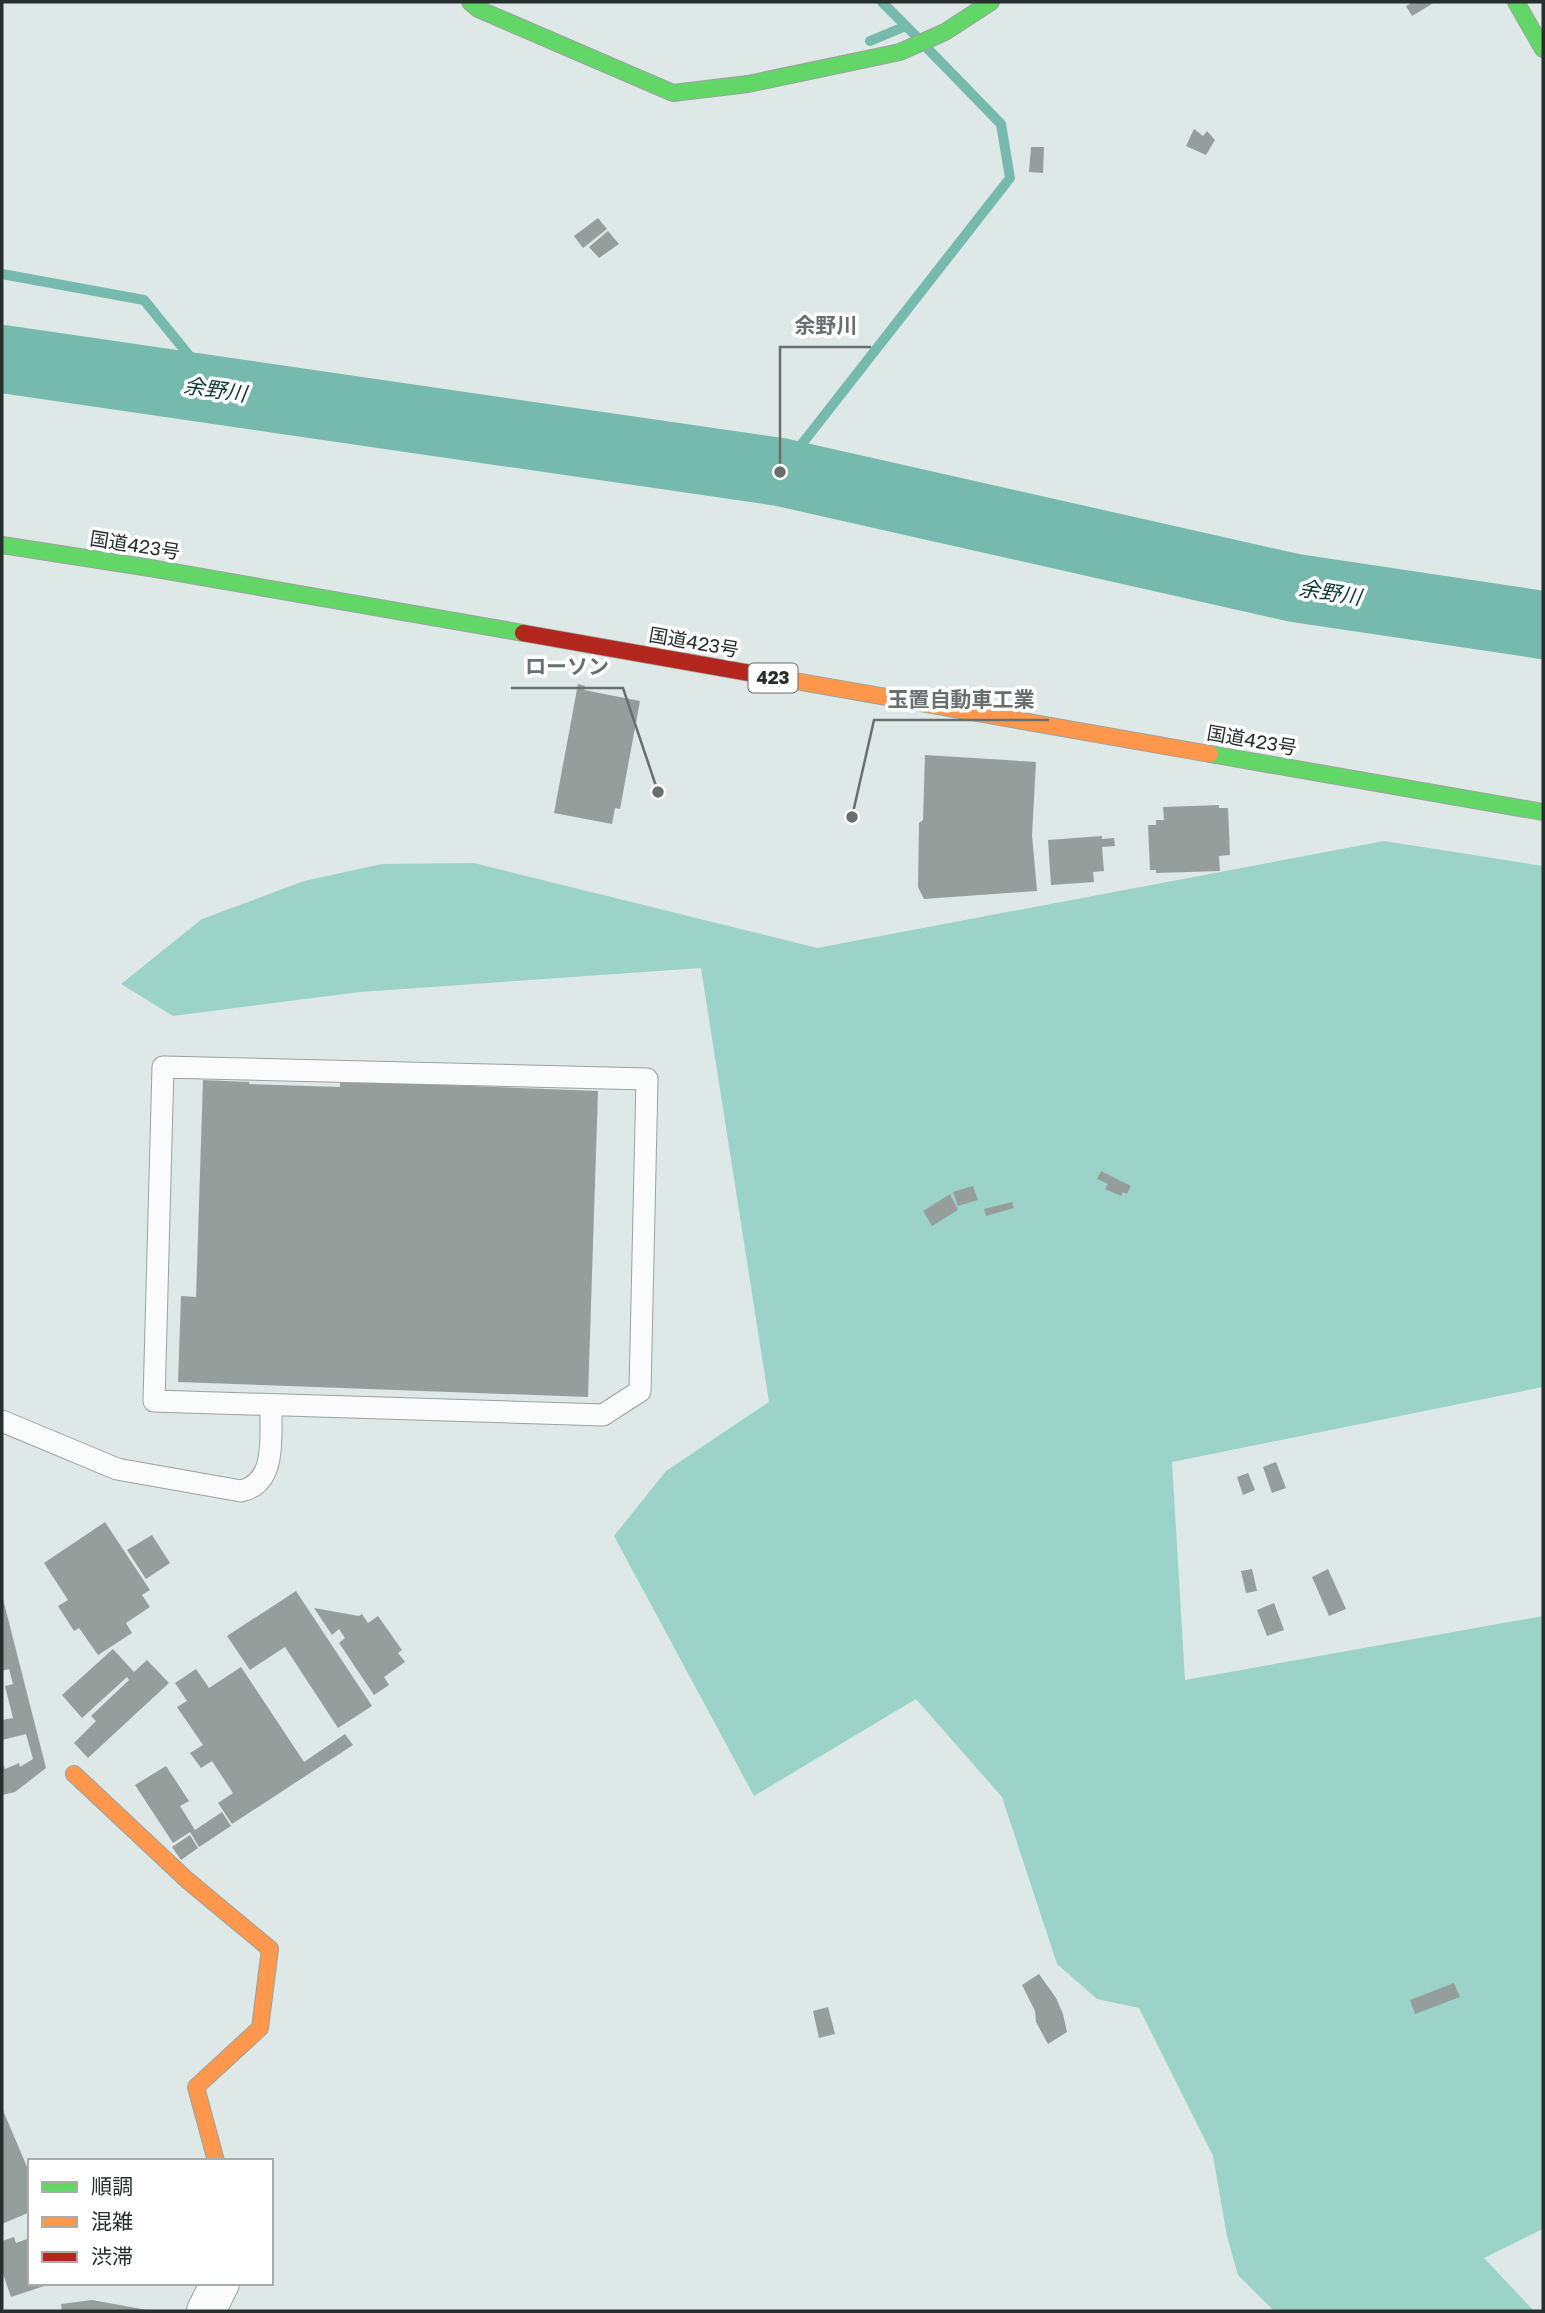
<svg xmlns="http://www.w3.org/2000/svg" width="1545" height="2313" font-family="'Golos Text','Noto Sans JP',sans-serif">
<style>
.forest{fill:#9cd3c8}
.lines{fill:none;stroke-linecap:round;stroke-linejoin:round}
.stream{stroke:#76baae;stroke-width:10}
.river{stroke:#76baae;stroke-width:68}
.building{fill:#969e9c}
.lane-casing{stroke:#9aa2a0;stroke-width:23}
.street-casing{stroke:#9aa2a0;stroke-width:40}
.fast-casing{stroke:#9aa2a0;stroke-width:18}
.slow-casing{stroke:#9aa2a0;stroke-width:18}
.jam-casing{stroke:#9aa2a0;stroke-width:18}
.lane{stroke:#fafcfb;stroke-width:21}
.street{stroke:#fafcfb;stroke-width:38}
.fast{stroke:#63d668;stroke-width:16}
.slow{stroke:#ff974d;stroke-width:16}
.jam{stroke:#b3261e;stroke-width:16}
.labels{text-anchor:middle;stroke-width:7;stroke-linejoin:round;paint-order:stroke}
.shield{fill:#fff;stroke:#686d6c;stroke-width:2}
.shield-label{font-size:18px;font-weight:bold;fill:#272f2d}
.street-label{font-size:19px;fill:#272f2d;stroke:#fff}
.water-label{font-size:21px;font-style:italic;fill:#103b34;stroke:#fff}
.leader{fill:none;stroke:#67706e;stroke-width:2.5}
.callout-dot{fill:#67706e;stroke:#fff;stroke-width:2.5}
.callout-label{font-size:21px;text-anchor:middle;font-weight:bold;fill:#67706e;stroke:#fff;stroke-width:7;stroke-linejoin:round;paint-order:stroke}
</style>
<rect width="100%" height="100%" fill="#dee8e6"/>
<path class="forest" d="M1384,841L1543,866V1387L1172,1462L1185,1680L1543,1616V2229L1484,2258L1534,2311H1274L1238,2275L1227,2236L1213,2156L1139,2008L1097,1999L1057,1964L1002,1797L916,1699L754,1796L614,1536L666,1471L769,1402L701,968L360,992L173,1016L121,984L202,919L304,881L382,864L474,863L817,948Z"/>
<g class="lines">
<path class="stream" d="M882,2L917,37
M870,41L906,26
M2,274L144,300L217,390
M780,472L1010,178L1001,124L928,49"/>
<path class="river" d="M2,359L780,472L1295,588L1543,625"/>
</g>
<path class="building" d="M1413,2H1435L1412,16L1406,6Z
M1194,129L1203,136L1207,131L1215,140L1206,155L1186,146Z
M1031,147H1044L1043,173L1029,172Z
M598,218L607,229L583,248L574,236Z
M608,231L619,244L599,258L589,247Z
M578,684L585,686L584,690L640,701L620,809L615,808L612,824L554,813Z
M925,755L1036,762L1032,835L1037,891L924,899L918,887L919,823L923,820Z
M1219,805V808H1228L1230,855L1219,856L1220,871L1156,873V870H1150L1148,825H1156V820H1164L1163,807Z
M1102,836V839L1114,838L1115,846L1102,847L1104,871L1093,872L1094,882L1051,885L1048,840Z
M203,1080L249,1082V1084L340,1087V1081L598,1091L588,1397L178,1382L181,1296L196,1297Z
M1101,1171L1131,1186L1127,1194L1123,1192L1121,1196L1105,1189L1108,1184L1097,1179Z
M973,1186L978,1200L958,1206L953,1192Z
M950,1194L958,1210L932,1226L923,1211Z
M1012,1202L1014,1208L986,1216L984,1209Z
M1276,1462L1286,1488L1272,1493L1263,1467Z
M1248,1473L1255,1490L1243,1495L1237,1477Z
M105,1522L150,1590L142,1595L150,1607L126,1623L132,1633L98,1655L79,1628L74,1631L58,1606L68,1600L44,1563Z
M152,1535L170,1563L146,1579L127,1550Z
M1252,1569L1257,1591L1246,1593L1241,1571Z
M1328,1569L1346,1609L1329,1616L1312,1577Z
M296,1591L372,1706L338,1728L285,1647L250,1670L227,1636Z
M2,1595L46,1768L15,1792L2,1795V1762L5,1769L19,1763L20,1767L33,1759L26,1734L2,1740V1720L13,1718L5,1686L13,1684L9,1669L2,1671Z
M1274,1603L1284,1630L1267,1636L1257,1610Z
M314,1608L359,1616L362,1614L368,1623L378,1616L402,1650L398,1653L405,1662L384,1677L389,1685L374,1695L339,1643L345,1638L339,1629L332,1635Z
M113,1649L134,1672L147,1660L169,1683L88,1758L74,1743L96,1721L91,1716L129,1680L127,1677L82,1718L62,1695Z
M241,1667L304,1762L345,1734L353,1745L232,1824L218,1803L233,1793L212,1761L201,1768L190,1753L203,1745L177,1707L187,1701L175,1683L196,1669L209,1688Z
M166,1766L189,1801L180,1806L195,1830L222,1812L231,1826L199,1847L190,1832L173,1843L135,1785Z
M190,1835L198,1848L181,1860L172,1847Z
M1039,1974L1056,1998L1063,2014L1067,2032L1048,2044L1036,2022L1035,2011L1022,1985Z
M1454,1983L1460,1997L1415,2014L1410,2000Z
M828,2007L835,2034L819,2038L813,2011Z
M2,2108L30,2174V2212L2,2224Z
M14,2237L16,2243L30,2238V2283L50,2284L11,2297L2,2271V2241Z
M92,2300L147,2310V2311H62L61,2304Z"/>
<g class="lines">
<defs>
<path id="lane" d="M163,1067L647,1079L640,1391L603,1415L154,1401Z
M2,1421L117,1469L241,1491C278,1483 270,1435 271,1406"/>
<path id="street" d="M206,2311L220,2283"/>
<path id="fast" d="M470,2L478,9L673,93L748,84L900,52L945,32L991,2
M1516,2L1543,49
M2,545L150,568L523,633
M1210,754L1543,812"/>
<path id="slow" d="M761,675L1210,754
M74,1774L187,1880L270,1949L260,2028L196,2087L216,2161"/>
<path id="jam" d="M523,633L761,675"/>
</defs>
<use href="#lane" class="lane-casing"/>
<use href="#street" class="street-casing"/>
<use href="#fast" class="fast-casing"/>
<use href="#slow" class="slow-casing"/>
<use href="#jam" class="jam-casing"/>
<use href="#lane" class="lane"/>
<use href="#street" class="street"/>
<use href="#fast" class="fast"/>
<use href="#slow" class="slow"/>
<use href="#jam" class="jam"/>
</g>
<g class="labels">
<rect class="shield" x="748.5" y="663.5" width="49" height="29" rx="5"/>
<g class="shield-label">
<text x="773" y="684">423</text>
</g>
<g class="street-label">
<text transform="translate(135 545) rotate(9)" y="7">国道423号</text>
<text transform="translate(694 642) rotate(10)" y="7">国道423号</text>
<text transform="translate(1252 740) rotate(10)" y="7">国道423号</text>
</g>
<g class="water-label">
<text transform="translate(215 390) rotate(8)" y="7">余野川</text>
<text transform="translate(1330 593) rotate(9)" y="7">余野川</text>
</g>
</g>
<path class="leader" d="M780 472L780 347H871M658 792L623 688H511M852 817L874 720H1049"/>
<g class="callout-dot">
<circle cx="780" cy="472" r="7"/>
<circle cx="658" cy="792" r="7"/>
<circle cx="852" cy="817" r="7"/>
</g>
<g class="callout-label">
<text x="826" y="333">余野川</text>
<text x="567" y="674">ローソン</text>
<text x="961" y="707">玉置自動車工業</text>
</g>
<rect width="1545" height="2313" fill="none" stroke="#272f2d" stroke-width="7"/>
<rect x="28" y="2159" width="245" height="126" fill="#ffffff" stroke="#a9acab" stroke-width="2"/>
<rect x="42" y="2182" width="35" height="10" fill="#63d668" stroke="#a9acab" stroke-width="2"/>
<text x="91" y="2194" font-size="21" fill="#272f2d">順調</text>
<rect x="42" y="2217" width="35" height="10" fill="#ff974d" stroke="#a9acab" stroke-width="2"/>
<text x="91" y="2229" font-size="21" fill="#272f2d">混雑</text>
<rect x="42" y="2252" width="35" height="10" fill="#b3261e" stroke="#a9acab" stroke-width="2"/>
<text x="91" y="2264" font-size="21" fill="#272f2d">渋滞</text>
</svg>
